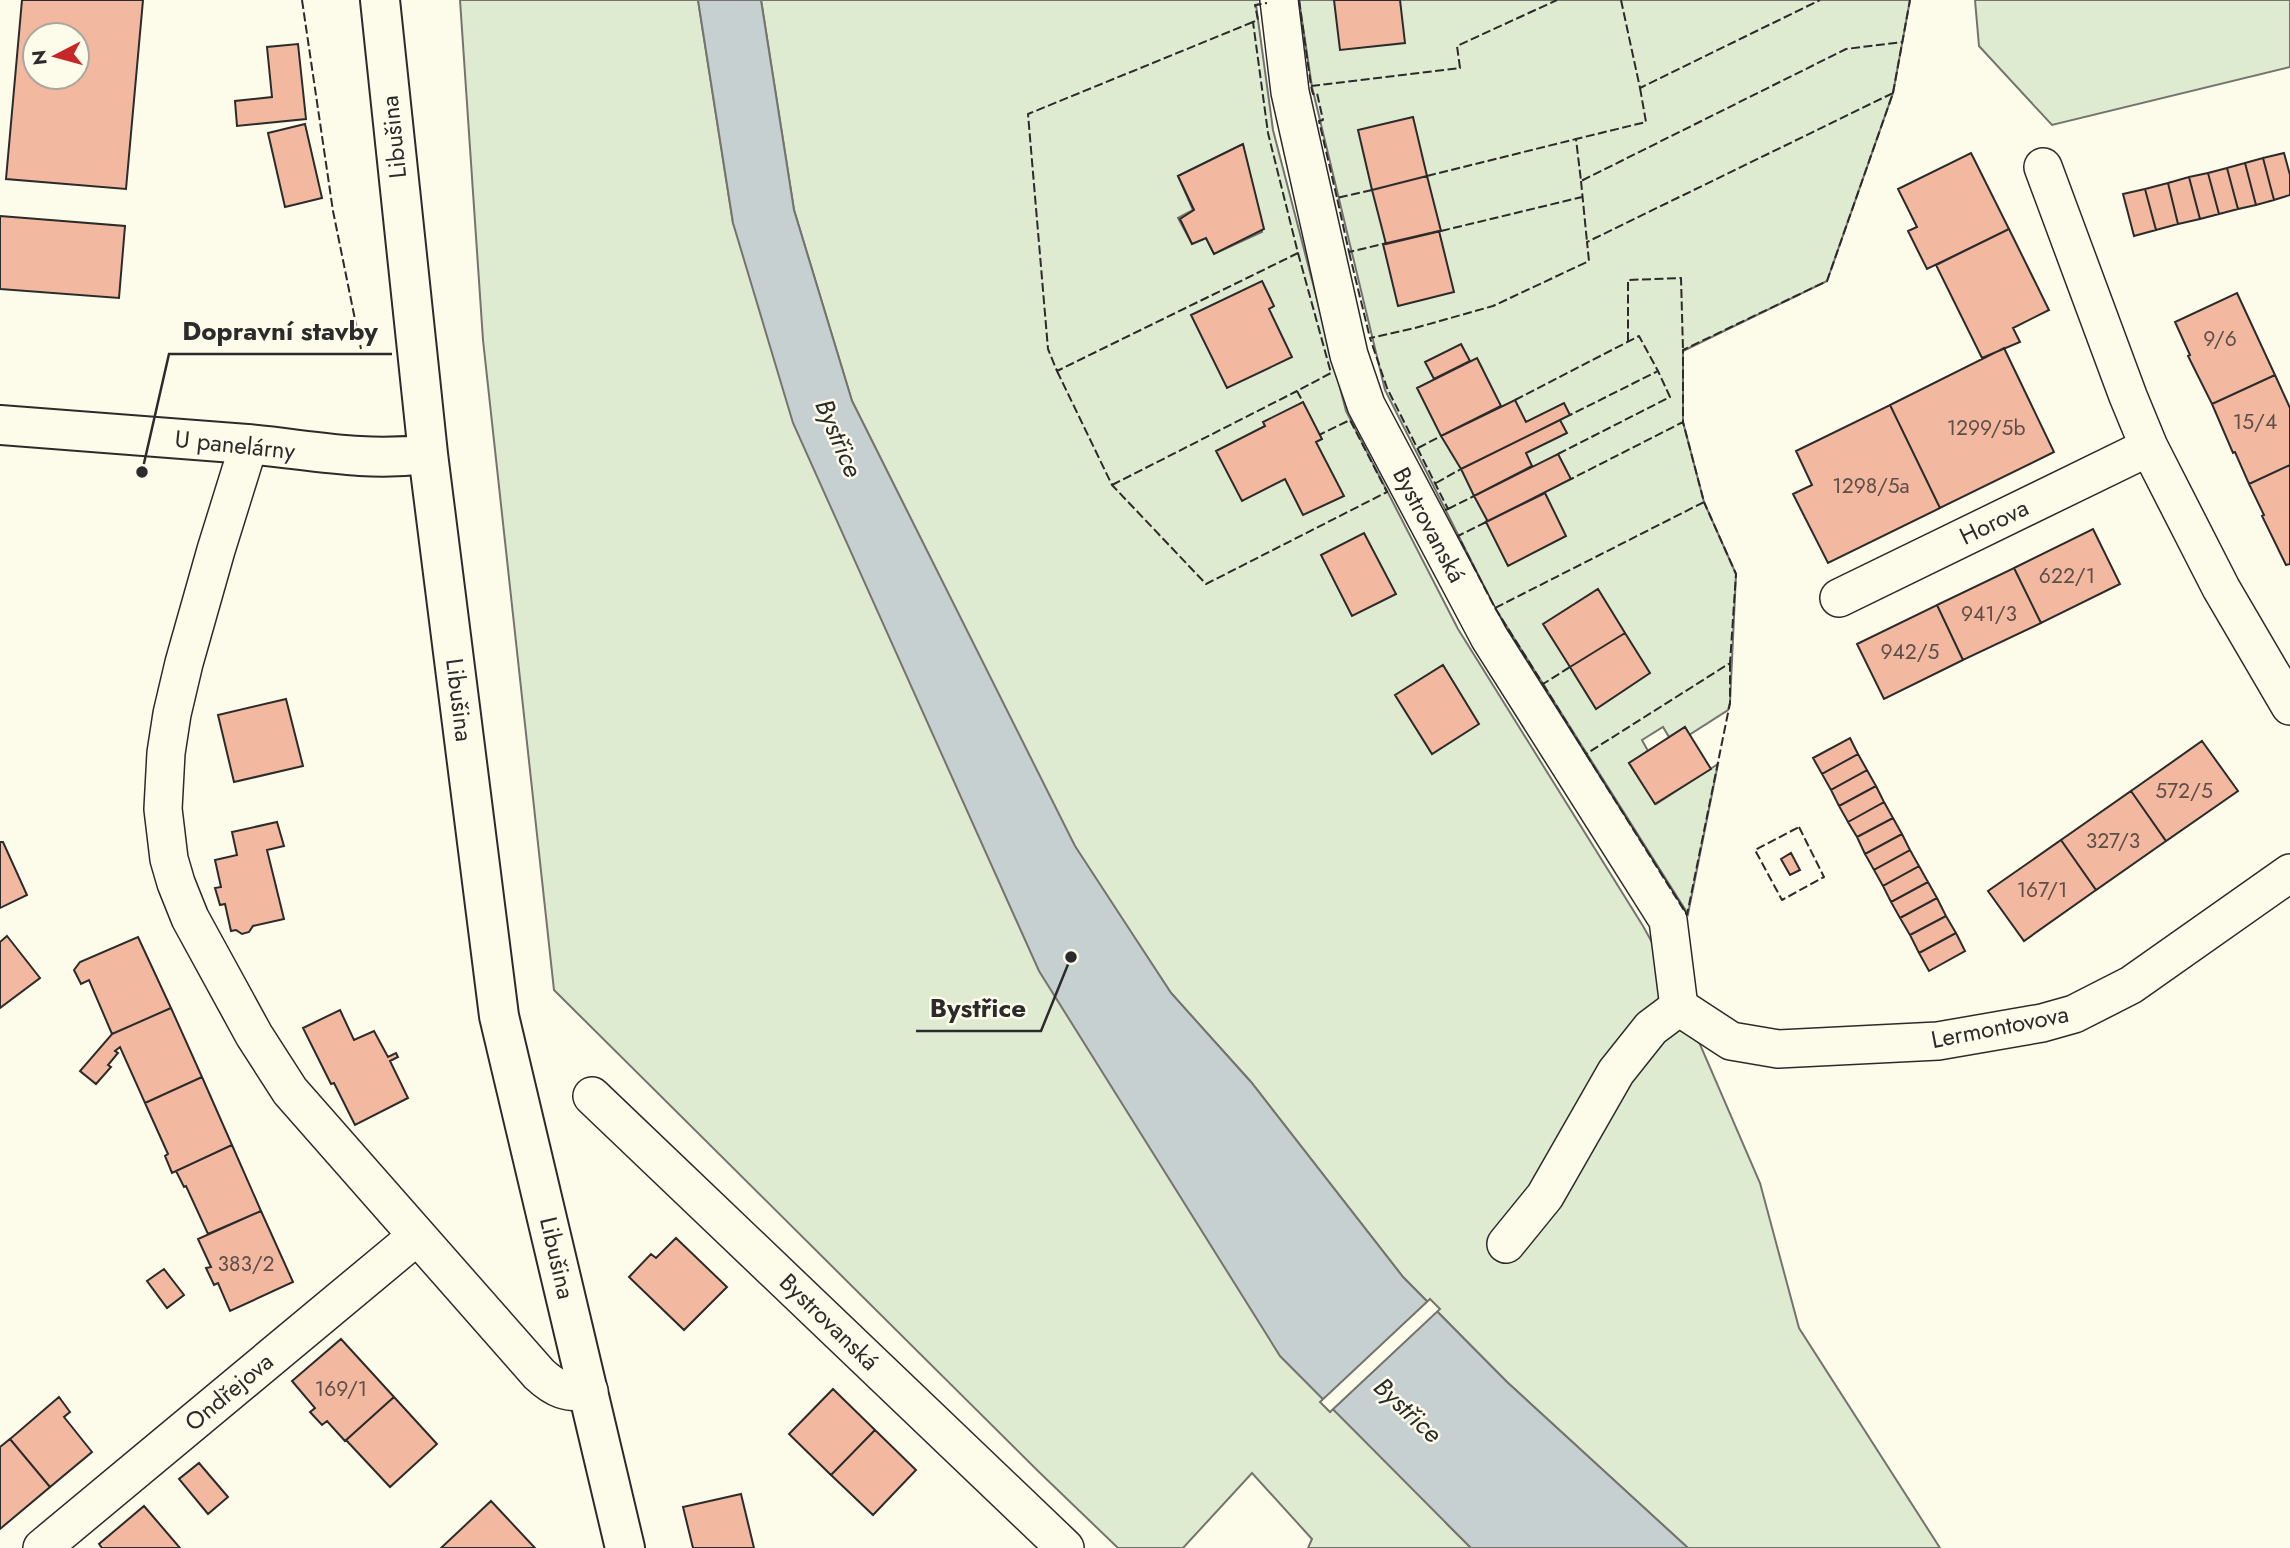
<svg xmlns="http://www.w3.org/2000/svg" width="2290" height="1548" font-family="Jost,sans-serif">
<style>
.green{fill:#deebd1;stroke:#74746e;stroke-width:2;fill-rule:evenodd}
.water{fill:#c7d0d0;stroke:#74746e;stroke-width:2}
.pier{fill:#fdfbea;stroke:#74746e;stroke-width:2}
.building{fill:#f2b8a0;stroke:#2b2b2b;stroke-width:2;fill-rule:evenodd}
.lines{fill:none;stroke-linecap:round;stroke-linejoin:round}
.minor-casing{stroke:#2b2b2b;stroke-width:40}
.tertiary-casing{stroke:#2b2b2b;stroke-width:42}
.minor{stroke:#fdfbea;stroke-width:37}
.tertiary{stroke:#fdfbea;stroke-width:38}
.fence{stroke:#2b2b2b;stroke-width:2;stroke-dasharray:9 3.5;stroke-linecap:butt}
.labels{text-anchor:middle;stroke-width:5;stroke-linejoin:round;paint-order:stroke}
.number-label{font-size:21px;fill:#5d4e48}
.street-label{font-size:24px;fill:#2b2b2b;stroke:#fdfbea}
.water-label{font-size:26px;font-style:italic;fill:#2b2b2b;stroke:#fdfbea}
.leader{fill:none;stroke:#2b2b2b;stroke-width:2.5}
.callout-dot{fill:#2b2b2b;stroke:#fdfbea;stroke-width:2.5}
.callout-label{font-size:26px;text-anchor:middle;font-weight:bold;fill:#2b2b2b;stroke:#fdfbea;stroke-width:5;stroke-linejoin:round;paint-order:stroke}
</style>
<rect width="100%" height="100%" fill="#fdfbea"/>
<path class="green" d="M460,0H698L733,223L1446,1523L1471,1548H1308L1312,1539L1252,1473L1183,1548H1118L1038,1471L554,990L483,340Z
M761,0H1286L1256,5L1273,130L1346,411L1458,629L1643,926L1670,975L1760,1183L1799,1328L1940,1548H1688L1507,1382L1403,1277L1251,1082L1171,993L1074,846L852,401L794,210ZM1241,145L1262,232L1214,254L1206,238L1192,244L1178,218L1193,210L1178,176Z
M1299,0H1910L1893,93L1827,281L1683,351V422L1704,502L1736,574L1730,703L1728,710L1689,735L1685,727L1669,737L1663,727L1642,740L1648,751L1629,763L1656,804L1718,764L1688,914L1495,608L1385,390L1312,87Z
M1975,0H2290V67L2052,125L1979,46Z"/>
<path class="water" d="M698,0H761L794,210L852,401L1075,846L1171,993L1251,1082L1403,1277L1507,1382L1688,1548H1471L1280,1356L1039,971L793,423L733,223Z"/>
<path class="pier" d="M1430,1299L1440,1309L1330,1412L1320,1402Z"/>
<path class="building" d="M22,0H143L126,189L6,179ZM35,35H77V77H35Z
M1334,0H1400L1405,43L1340,50Z
M298,44L306,119L237,126L235,101L272,97L267,47Z
M1413,117L1427,176L1372,190L1358,130Z
M305,124L322,198L285,207L268,133Z
M1243,144L1264,229L1214,254L1206,238L1192,244L1180,219L1194,210L1178,176Z
M1971,153L2009,229L1927,269L1908,231L1917,227L1898,189Z
M2284,153L2290,175V195L2274,200L2263,158Z
M2263,158L2274,200L2256,205L2245,163Z
M2245,163L2256,205L2238,209L2227,168Z
M2227,168L2238,209L2219,214L2208,173Z
M2208,173L2219,214L2200,219L2189,177Z
M1427,176L1441,231L1386,244L1372,190Z
M2189,177L2200,219L2178,224L2168,183Z
M2168,183L2178,224L2156,230L2145,189Z
M2145,189L2156,230L2134,236L2123,194Z
M0,216L125,226L119,298L0,289Z
M2009,229L2049,310L2013,328L2020,342L1982,358L1936,265Z
M1439,231L1454,292L1398,306L1383,244Z
M1262,281L1274,306L1269,309L1292,357L1227,388L1191,315Z
M2237,293L2275,375L2212,404L2188,356L2190,355L2175,322Z
M1461,344L1470,361L1434,379L1425,362Z
M2004,348L2054,452L1940,508L1890,405Z
M1477,358L1501,406L1441,436L1417,388Z
M2275,375L2290,408V465L2249,484L2235,452L2233,453L2212,404Z
M1515,400L1526,422L1564,403L1570,415L1461,469L1441,436Z
M1303,402L1322,439L1316,442L1344,496L1303,515L1285,479L1242,501L1216,451L1265,426L1263,422Z
M1890,405L1940,508L1828,563L1793,494L1812,485L1796,451Z
M1560,420L1567,433L1526,453L1532,466L1474,496L1461,469Z
M1558,454L1571,479L1486,522L1487,520L1474,496Z
M2290,465V564L2286,565L2262,516L2264,515L2249,484Z
M1545,493L1566,536L1508,566L1486,522Z
M2093,529L2120,584L2041,623L2014,568Z
M1364,533L1396,594L1352,616L1321,555Z
M2014,568L2041,623L1963,660L1937,605Z
M1598,589L1625,633L1570,667L1543,624Z
M1937,605L1963,660L1884,699L1857,644Z
M1625,633L1650,673L1596,709L1570,667Z
M1443,665L1479,724L1432,754L1395,695Z
M286,699L303,766L234,782L218,715Z
M1685,727L1711,769L1655,804L1629,763Z
M1850,738L1858,754L1822,774L1813,758Z
M2202,741L2238,791L2166,841L2131,791Z
M1858,754L1867,770L1831,790L1822,774Z
M1867,770L1876,786L1839,806L1831,790Z
M1876,786L1884,802L1848,822L1839,806Z
M2131,791L2166,841L2096,890L2061,840Z
M1884,802L1893,818L1857,837L1848,822Z
M1893,818L1902,834L1865,854L1857,837Z
M277,822L284,846L267,850L284,919L253,926L249,932L242,934L236,930L231,931L225,904L220,905L215,888L221,887L215,860L237,855L232,832Z
M1902,834L1910,850L1874,870L1865,854Z
M2061,840L2096,890L2024,941L1988,891Z
M0,842H3L27,895L0,908Z
M1910,850L1919,866L1883,886L1874,870Z
M1791,853L1800,870L1790,875L1781,859Z
M1919,866L1928,882L1891,902L1883,886Z
M1928,882L1937,898L1900,918L1891,902Z
M1937,898L1946,916L1910,935L1900,918Z
M1946,916L1956,933L1919,953L1910,935Z
M1956,933L1965,951L1929,971L1919,953Z
M7,936L40,978L0,1008V942Z
M138,937L171,1008L112,1034L89,980L81,984L74,970L80,962Z
M171,1008L202,1077L145,1103L120,1047L115,1051L118,1053L108,1065L111,1067L96,1084L80,1071L112,1034Z
M340,1010L354,1040L374,1031L388,1057L396,1053L398,1057L390,1061L408,1098L355,1125L334,1083L331,1084L303,1028Z
M202,1077L232,1145L172,1173L165,1156L168,1154L145,1103Z
M232,1145L261,1211L208,1234L186,1186L184,1187L176,1171Z
M261,1211L293,1282L230,1311L218,1283L214,1285L206,1268L211,1267L198,1239Z
M676,1238L727,1287L684,1330L629,1277L651,1254L656,1258Z
M164,1269L184,1295L167,1308L147,1281Z
M341,1339L394,1397L345,1441L327,1421L322,1425L310,1412L315,1408L292,1381Z
M833,1389L875,1430L831,1475L789,1434Z
M59,1397L70,1412L64,1417L92,1452L50,1487L10,1439Z
M394,1397L437,1444L390,1487L346,1440Z
M875,1430L916,1470L873,1515L831,1475Z
M10,1439L50,1487L0,1529V1447Z
M199,1463L228,1497L208,1514L179,1479Z
M741,1494L754,1548H693L683,1507Z
M491,1501L535,1548H441Z
M144,1506L180,1548H102L99,1544Z"/>
<g class="lines">
<defs>
<path id="minor" d="M1279,0L1290,92L1349,355L1366,405L1489,637L1668,920L1679,1007
M2043,167L2128,396L2149,447L2221,588L2290,706
M249,444L216,550L184,663L172,714L166,753L163,809L169,859L176,883L190,918L254,1035L290,1091L539,1374C555,1389 567,1394 589,1391
M1839,598L2149,447
M1679,1007L1731,1041L1778,1049L1938,1041L2042,1023L2074,1014L2131,985L2290,873
M592,1096L1065,1548
M1506,1244L1545,1196L1616,1072L1651,1028L1679,1007
M42,1548L417,1236"/>
<path id="tertiary" d="M380,0L428,454L499,1016L625,1548
M0,425C82,431 164,437 247,444C312,450 362,462 428,454"/>
</defs>
<use href="#minor" class="minor-casing"/>
<use href="#tertiary" class="tertiary-casing"/>
<use href="#minor" class="minor"/>
<use href="#tertiary" class="tertiary"/>
<path class="fence" d="M302,0L333,211L361,349
M1299,0L1311,86L1313,94L1317,93L1323,120L1319,121L1337,198
M1621,0L1640,88L1820,0
M1253,22L1028,114L1048,349L1057,371L1298,253L1268,133L1253,22L1258,20L1255,5L1267,3
M1311,86L1460,68L1457,46L1557,0
M1640,88L1646,122L1576,139L1581,181L1846,49L1903,42
M1893,93L1910,0
M1427,176L1576,139
M1581,181L1587,242
M1372,190L1337,198L1349,252L1383,244
M1441,231L1582,197
M1349,252L1370,338
M1298,253L1331,373L1297,391L1303,402
M1628,341V280L1681,278L1683,350
M1057,371L1112,485L1206,584L1387,492L1350,420L1319,435
M1515,400L1639,336L1658,371L1570,415
M1418,448L1441,436
M1558,454L1670,397L1658,371
M1436,483L1461,469
M1112,485L1297,391
M1448,509L1474,496
M1445,510L1448,509L1387,388L1370,338L1415,328L1493,306L1589,261L1587,242L1893,93L1827,281L1683,350V422L1571,479
M1486,522L1458,536L1495,608L1704,502L1683,422
M1495,608L1543,684L1570,667
M1543,684L1586,754L1730,663L1736,574L1704,502
M1586,754L1687,915L1730,703V663
M1799,827L1824,877L1782,900L1755,850Z"/>
</g>
<g class="labels">
<g class="number-label">
<text x="2220" y="346">9/6</text>
<text x="2255" y="429">15/4</text>
<text x="1986" y="435">1299/5b</text>
<text x="1871" y="493">1298/5a</text>
<text x="2067" y="583">622/1</text>
<text x="1989" y="621">941/3</text>
<text x="1910" y="659">942/5</text>
<text x="2184" y="798">572/5</text>
<text x="2113" y="848">327/3</text>
<text x="2042" y="897">167/1</text>
<text x="246" y="1271">383/2</text>
<text x="341" y="1396">169/1</text>
</g>
<g class="street-label">
<text transform="translate(394 137) rotate(-96)" y="8">Libušina</text>
<text transform="translate(235 445) rotate(6)" y="8">U panelárny</text>
<text transform="translate(1994 522) rotate(-26)" y="8">Horova</text>
<text transform="translate(1429 525) rotate(62)" y="8">Bystrovanská</text>
<text transform="translate(459 700) rotate(83)" y="8">Libušina</text>
<text transform="translate(2000 1027) rotate(-11)" y="8">Lermontovova</text>
<text transform="translate(557 1258) rotate(77)" y="8">Libušina</text>
<text transform="translate(829 1322) rotate(44)" y="8">Bystrovanská</text>
<text transform="translate(229 1392) rotate(-40)" y="8">Ondřejova</text>
</g>
<g class="water-label">
<text transform="translate(839 438) rotate(67)" y="9">Bystřice</text>
<text transform="translate(1408 1410) rotate(43)" y="9">Bystřice</text>
</g>
</g>
<path class="leader" d="M142 472L169 354H392M1071 957L1041 1031H916"/>
<g class="callout-dot">
<circle cx="142" cy="472" r="7"/>
<circle cx="1071" cy="957" r="7"/>
</g>
<g class="callout-label">
<text x="280" y="340">Dopravní stavby</text>
<text x="978" y="1017">Bystřice</text>
</g>
<g transform="translate(56 56) rotate(264)"><circle r="33" fill="#fdfbea" stroke="#a9a89e" stroke-width="2"/>
<path d="M0-5L12 26L0 18L-12 26Z" fill="#c62828"/>
<text y="-10" font-size="19" font-weight="bold" text-anchor="middle" fill="#2b2b2b">N</text>
</g>
</svg>
